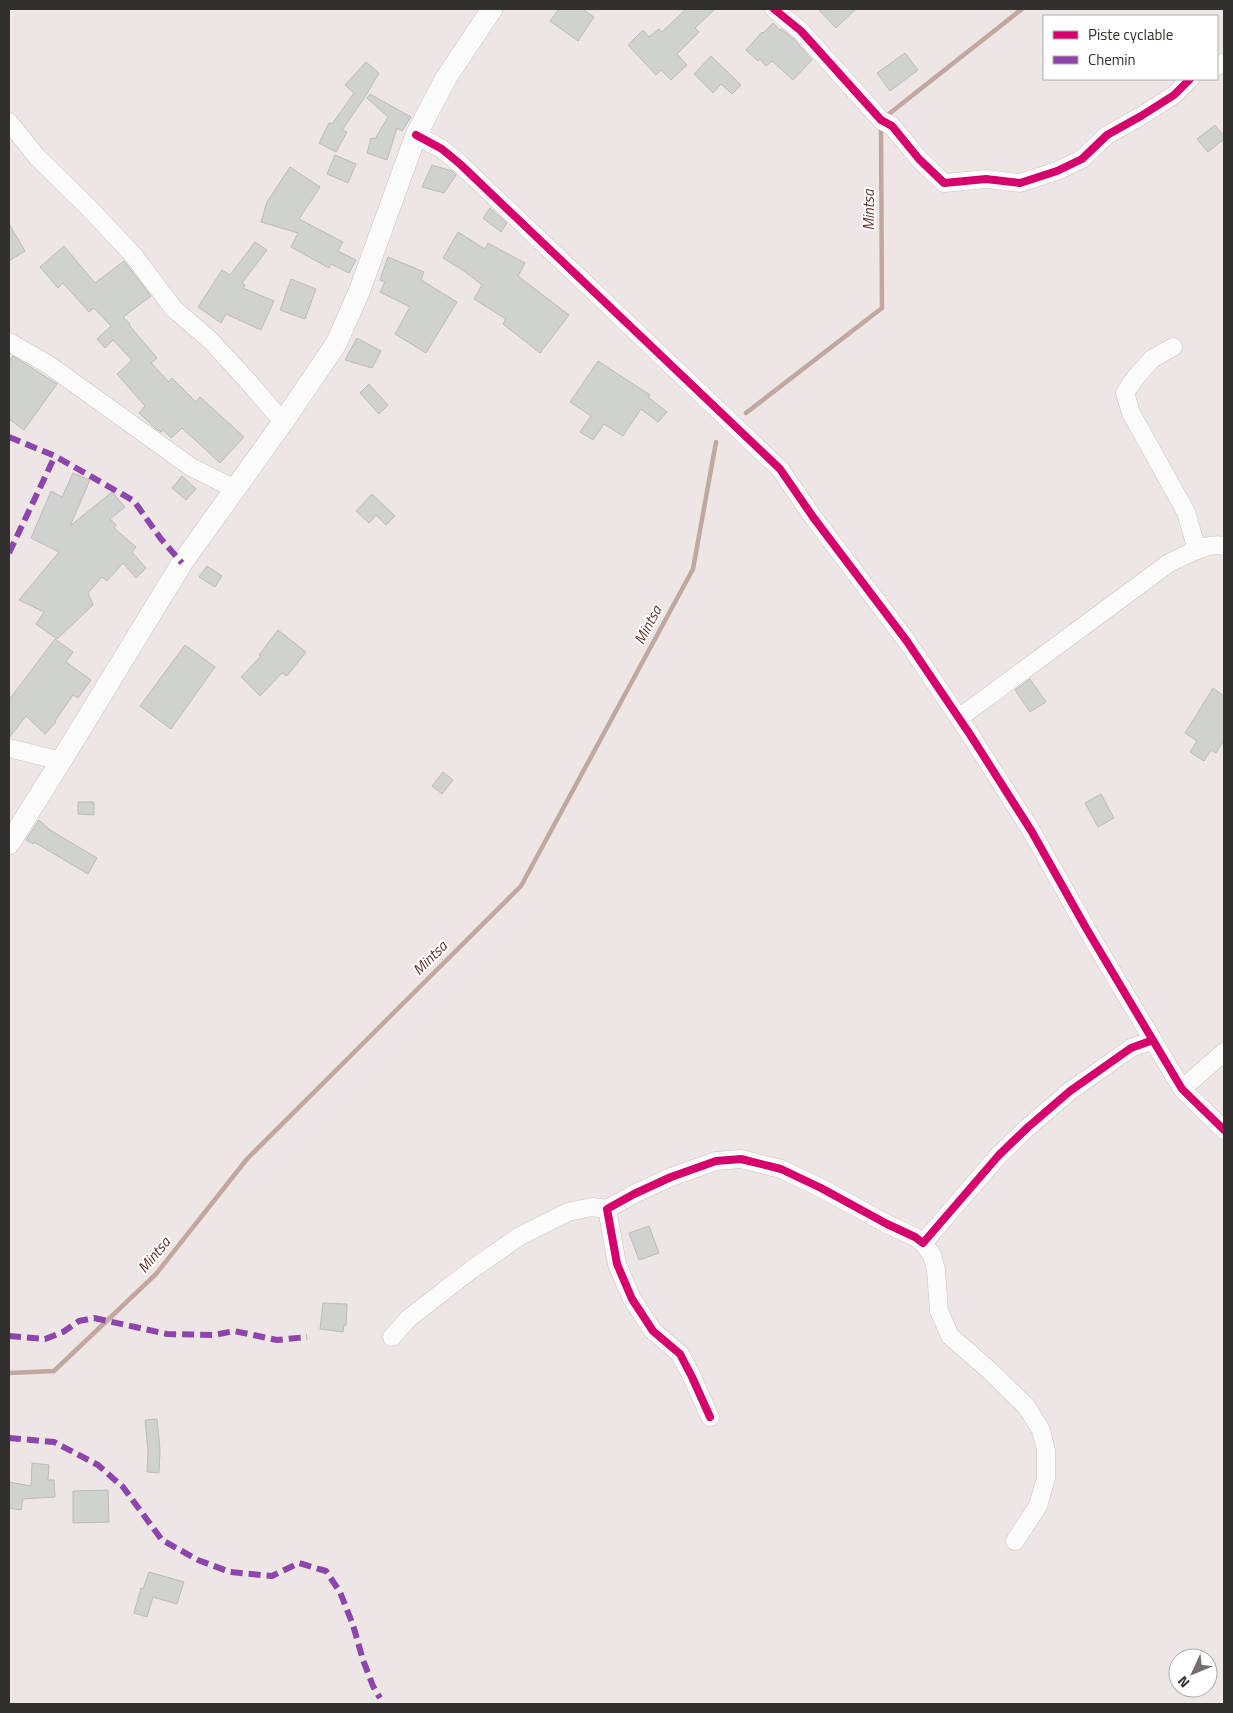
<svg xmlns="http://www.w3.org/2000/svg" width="1233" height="1713" font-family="'Titillium Web',sans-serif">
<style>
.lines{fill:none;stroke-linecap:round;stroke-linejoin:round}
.stream{stroke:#c2a7a0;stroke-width:4.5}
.building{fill:#cfd2ce;stroke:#bdbbba}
.minor-casing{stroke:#c9c3c2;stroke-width:19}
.major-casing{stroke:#c9c3c2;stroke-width:22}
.minor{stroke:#fcfbfb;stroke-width:18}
.major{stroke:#fcfbfb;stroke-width:21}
.quiet{stroke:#8e44ad;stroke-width:6;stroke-dasharray:12 6;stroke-linecap:butt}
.cycleway-casing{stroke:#fff;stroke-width:11}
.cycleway{stroke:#d6006c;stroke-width:8}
.labels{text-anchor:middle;stroke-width:4;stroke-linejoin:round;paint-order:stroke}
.water-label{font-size:15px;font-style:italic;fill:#622f24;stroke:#fff}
</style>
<rect width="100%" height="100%" fill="#ede6e4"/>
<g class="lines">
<path class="stream" d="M885,117L1022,9
M746,413L882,308L881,126
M9,1373L54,1371L156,1274L247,1159L521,886L693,569L716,442"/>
</g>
<path class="building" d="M559,9H582L594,17L578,41L550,21Z
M686,9H715L695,28L699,32L677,54L687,65L671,80L661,70L656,75L628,45L643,30L649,37L659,29L662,32Z
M818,9H856L836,28Z
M773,23L780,30L781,29L794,39L812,60L793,80L772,61L766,66L760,59L758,61L746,50L762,32L763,33Z
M905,53L918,70L890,91L877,73Z
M711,56L741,85L732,94L721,84L713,93L694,74Z
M366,62L379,73L365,97L342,130L347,132L336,152L319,143L329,123L332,124L354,93L345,85Z
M370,94L411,117L402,131L397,128L387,160L367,153L371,138L375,139L388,117L367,98Z
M1215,125L1224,136V139L1208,152L1197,139Z
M335,155L356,164L348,183L327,174Z
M432,165L452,171L456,175L444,193L422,187Z
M290,167L320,187L299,219L343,242L338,251L356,260L349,273L331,264L329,268L291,247L298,233L261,222L267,202Z
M490,208L507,223L501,232L483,218Z
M9,224L25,251L9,261Z
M458,232L485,249L488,243L525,263L518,276L569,315L540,353L503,324L506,319L474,299L482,285L464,271L443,258Z
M255,242L267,250L242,283L245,285L243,288L274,301L261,330L226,314L221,323L198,307L222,270L230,275Z
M64,246L95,283L124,261L151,296L123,317L130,324L129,325L157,358L151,363L169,382L172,378L196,402L200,397L244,437L220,463L182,428L171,438L163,430L161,432L156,429L139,413L145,406L117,374L132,360L113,340L105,348L97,339L111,326L94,308L89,312L63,283L58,288L40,267Z
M388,257L424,272L421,280L457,302L426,353L395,334L410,307L380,292L385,282L380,280Z
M291,279L316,289L305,319L280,310Z
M357,338L381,351L372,368L345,360Z
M13,356L57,384L24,430L9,419V362Z
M598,361L650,395L648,397L667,412L658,422L641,409L623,436L604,424L593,440L580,432L591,416L570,402Z
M369,384L388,405L379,414L360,393Z
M73,473L90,480L70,526L112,492L125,507L110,519L116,525L114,528L136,547L132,552L146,568L136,578L123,563L107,581L102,577L88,593L93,605L57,639L36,624L44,612L19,600L59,552L31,538L51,491L62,497Z
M182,476L196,489L186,500L172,488Z
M372,494L395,516L386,525L376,515L369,523L356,511Z
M207,566L222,576L215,587L199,577Z
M278,630L306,652L287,676L282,673L260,696L241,677L261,656L259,655Z
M55,639L73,652L66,662L91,680L78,698L73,695L55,721L56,722L45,734L26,716L9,738V700Z
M185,645L215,667L171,729L140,706Z
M1030,679L1046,702L1030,712L1015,690Z
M1213,688L1224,696V740L1216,753L1211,750L1204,761L1190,752L1197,741L1185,733Z
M443,772L453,780L442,794L432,786Z
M1101,794L1114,818L1098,827L1085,803Z
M78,802H94V815L78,814Z
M39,820L50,830L97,858L88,874L34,842L33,844L26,840Z
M649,1226L659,1253L639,1260L629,1233Z
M323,1303L347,1304L346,1325H344L343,1332L320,1329Z
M157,1419L160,1450L159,1473L147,1472L148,1450L145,1420Z
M32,1463L49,1465L48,1480H54L55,1497L23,1499L21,1510L9,1508V1482L31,1486Z
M108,1490L109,1522L73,1523V1491Z
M149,1572L184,1582L177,1604L153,1597L147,1617L134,1613L141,1588L143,1589Z"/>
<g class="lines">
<defs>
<path id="minor" d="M774,9L801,31L881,120L892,126L919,159L944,183L986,179L1020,183L1057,171L1082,159L1107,135L1141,116L1174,95L1190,79
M1217,66L1222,63
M9,122L37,157L90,209L134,256L174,309L210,340L246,379L283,422
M416,135L442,149L460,164L780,469L813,517L906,640L971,736L1032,832L1086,928L1182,1089L1224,1130
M9,342L49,365L191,467L235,489
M1173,347L1152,359L1135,378L1125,393L1131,413L1186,512L1197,550
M959,718L1169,563C1185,556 1206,542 1224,546
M9,748L61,761
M1182,1089L1224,1052
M923,1243L932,1255L936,1270L939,1311L950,1336L989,1370L1026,1406L1041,1430L1046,1451V1478L1038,1506L1015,1541
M392,1337L409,1318L471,1270L520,1236L568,1212L592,1207L607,1209
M710,1417L692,1377L680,1354L653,1331L632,1299L617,1264L607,1209L634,1194L671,1177L716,1161L741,1159L781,1169L821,1188L887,1224L915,1237L923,1243L999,1155L1027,1128L1070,1091L1131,1048L1153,1040"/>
<path id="major" d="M9,844L61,761L182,563L283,422L336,344L359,292L416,135L446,78L492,9"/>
</defs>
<use href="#minor" class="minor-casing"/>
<use href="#major" class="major-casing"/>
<use href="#minor" class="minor"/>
<use href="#major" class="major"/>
<path class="quiet" d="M9,437L55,456L134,501L161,539L182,563
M9,553L55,456
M9,1336L45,1339L63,1332L79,1321L94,1318L167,1334L214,1335L234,1331L277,1340L307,1337
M9,1438L54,1442L98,1465L123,1487L162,1540L198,1560L230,1572L272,1576L299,1563L326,1571L340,1592L353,1625L363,1660L373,1686L380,1698"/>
<defs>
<path id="cycleway" d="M774,9L801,31L881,120L892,126L919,159L944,183L986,179L1020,183L1057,171L1082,159L1107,135L1141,116L1174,95L1190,79
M416,135L442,149L460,164L780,469L813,517L906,640L971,736L1032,832L1086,928L1182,1089L1224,1130
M710,1417L692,1377L680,1354L653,1331L632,1299L617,1264L607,1209L634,1194L671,1177L716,1161L741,1159L781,1169L821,1188L887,1224L915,1237L923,1243L999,1155L1027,1128L1070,1091L1131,1048L1153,1040"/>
</defs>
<use href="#cycleway" class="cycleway-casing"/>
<use href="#cycleway" class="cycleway"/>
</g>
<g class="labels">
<g class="water-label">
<text transform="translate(869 210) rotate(-90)" y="5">Mintsa</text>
<text transform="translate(648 625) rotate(-62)" y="5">Mintsa</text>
<text transform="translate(430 958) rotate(-45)" y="5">Mintsa</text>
<text transform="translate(154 1255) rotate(-50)" y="5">Mintsa</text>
</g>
</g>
<rect width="1233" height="1713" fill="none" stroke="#332f2d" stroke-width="20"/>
<rect x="1043" y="15" width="175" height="65" fill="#ffffff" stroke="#adacab"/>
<rect x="1053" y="31" width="25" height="8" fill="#d6006c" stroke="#adacab"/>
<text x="1088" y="40" font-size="15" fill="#332f2d">Piste cyclable</text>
<rect x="1053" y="56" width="25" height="8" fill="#8e44ad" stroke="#adacab"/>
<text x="1088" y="65" font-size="15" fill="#332f2d">Chemin</text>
<g transform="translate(1193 1673) rotate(226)"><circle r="24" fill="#ffffff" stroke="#adacab"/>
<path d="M0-4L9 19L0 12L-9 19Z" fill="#746f6d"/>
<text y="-8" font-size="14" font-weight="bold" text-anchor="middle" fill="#332f2d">N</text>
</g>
</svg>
